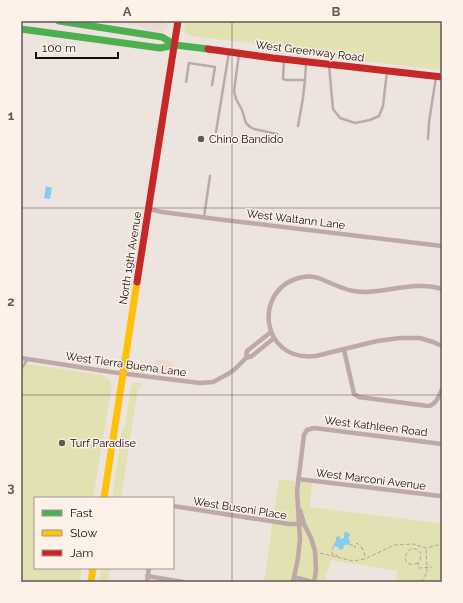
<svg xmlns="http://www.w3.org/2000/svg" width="463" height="603" font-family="Raleway,sans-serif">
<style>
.built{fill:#eadacf}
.green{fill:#e1e1b1}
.water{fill:#84ccf3}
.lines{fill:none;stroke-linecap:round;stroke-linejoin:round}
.path{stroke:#b2a4a3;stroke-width:1;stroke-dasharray:4 2;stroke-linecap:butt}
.lane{stroke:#bea8a8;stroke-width:2.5}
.street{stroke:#bea8a8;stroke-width:4.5}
.fast{stroke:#4caf50;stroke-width:7}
.slow{stroke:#ffc107;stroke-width:7}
.jam{stroke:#c62828;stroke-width:7}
.grid{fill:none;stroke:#5f5855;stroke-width:1;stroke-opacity:0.55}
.poi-dot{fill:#5f5855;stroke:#fef1e8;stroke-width:1.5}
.labels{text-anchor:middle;stroke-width:3;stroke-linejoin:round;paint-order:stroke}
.street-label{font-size:11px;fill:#120d0a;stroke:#fef1e8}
.poi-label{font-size:11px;fill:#120d0a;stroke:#fef1e8;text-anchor:start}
.neatline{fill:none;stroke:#5f5855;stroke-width:1.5}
.grid-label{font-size:13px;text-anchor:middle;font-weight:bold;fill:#5f5855}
</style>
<rect width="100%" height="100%" fill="#ede4df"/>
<path class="built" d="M108,21H168L167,28L161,32L148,30L136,25Z
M155,359L173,362L171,373L153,370Z"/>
<path class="green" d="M186,21H442V70L327,57L275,46L190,36L185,33L184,30Z
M21,363L102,375C107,377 110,379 112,385L93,498H35V568H82L80,582H21Z
M135,382L142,383L141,387H138L121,498H112L122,432L125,426L131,386Z
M279,479L312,483L310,507L439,523L442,521V582H396L397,571L331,560L324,582H264Z
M101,568H110L108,582H99Z"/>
<path class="water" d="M46,186L52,188L50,199H49L44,198Z
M344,532H347L350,534V536L348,538L350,541L349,544L347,545H344L343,549L340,550L338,547L334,546V544L336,541V537L340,536V539H341L344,538Z"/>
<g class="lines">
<path class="path" d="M349,544L354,546
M334,546L333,547L332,554L337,555V557
M356,548L354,546L357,543L362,548
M361,549L362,548L364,551L365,558
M320,553L353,561L365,559L394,545L413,544L426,548L442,544
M418,563C396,572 407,535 421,554L420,560L418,563L419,568L432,567
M421,582L427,572L426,549"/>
<path class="lane" d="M239,54L234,91L236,99L242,110L246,123L250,127L254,129L277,134
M284,59L283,79L286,80H305L303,98L298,126
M329,65L333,109L340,118L355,123L370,120L379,116L383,106L387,71
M305,80L306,63
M186,82L189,63L215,67L212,85
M216,132L229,52
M428,139L429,122L436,77
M204,217L210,176
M21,369L27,360"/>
<path class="street" d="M149,209L162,212L224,220L442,246
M442,289C418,281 391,291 367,292C359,292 350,291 343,288C329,284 318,274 303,277C252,286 259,363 316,356L377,341L400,338H420L433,342L442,346
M344,350L353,389L354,394L359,397L428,406C436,405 439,396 442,389
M21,358L111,372L200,383L213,382L228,374L235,369L246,358L252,356L274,338
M246,358L247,351L271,332
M298,479L440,496H442
M173,506L289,524H304
M300,510L304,524L311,538L315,551L316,570L314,582
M147,576L183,582
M294,577L312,582
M147,582L149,568
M293,582L298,558L299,548L300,540L297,491L304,435L307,430L314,428L442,444"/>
<path class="fast" d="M59,21L162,37L175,45
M21,29L160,48L175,45L208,49"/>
<path class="slow" d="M104,498L137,282
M91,582L93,568"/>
<path class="jam" d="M208,49L273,58L442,77
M137,282L178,21"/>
</g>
<path class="grid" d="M232,21V582M21,208H442M21,395H442"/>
<g class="poi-dot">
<circle cx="201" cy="139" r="4"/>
<circle cx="62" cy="443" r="4"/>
</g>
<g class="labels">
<g class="street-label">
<text transform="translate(310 51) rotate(7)" y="4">West Greenway Road</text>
<text transform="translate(296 219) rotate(7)" y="4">West Waltann Lane</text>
<text transform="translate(130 258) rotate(-81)" y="4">North 19th Avenue</text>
<text transform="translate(126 364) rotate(8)" y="4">West Tierra Buena Lane</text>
<text transform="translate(376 426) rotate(7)" y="4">West Kathleen Road</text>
<text transform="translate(371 479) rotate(7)" y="4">West Marconi Avenue</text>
<text transform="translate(240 508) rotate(9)" y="4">West Busoni Place</text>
</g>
<g class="poi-label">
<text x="209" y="143">Chino Bandido</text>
<text x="70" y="447">Turf Paradise</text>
</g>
</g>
<rect width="463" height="603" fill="none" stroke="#fef1e8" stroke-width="44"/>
<rect x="34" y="497" width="140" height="72" fill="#fef1e8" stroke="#a0968f"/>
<rect x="42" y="510" width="20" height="6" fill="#4caf50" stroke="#a0968f"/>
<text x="70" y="517" font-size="12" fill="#120d0a">Fast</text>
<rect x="42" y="530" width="20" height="6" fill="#ffc107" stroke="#a0968f"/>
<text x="70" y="537" font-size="12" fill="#120d0a">Slow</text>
<rect x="42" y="550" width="20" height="6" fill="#c62828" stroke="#a0968f"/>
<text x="70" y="557" font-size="12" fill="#120d0a">Jam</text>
<path d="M36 52v6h82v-6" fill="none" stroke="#120d0a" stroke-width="2"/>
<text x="42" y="52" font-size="12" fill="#120d0a" stroke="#fef1e8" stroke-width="3" paint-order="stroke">100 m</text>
<rect x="22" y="22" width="419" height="559" class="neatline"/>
<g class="grid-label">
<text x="127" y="16">A</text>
<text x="336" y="16">B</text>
<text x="11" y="120">1</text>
<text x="11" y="306">2</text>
<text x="11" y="492">3</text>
</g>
</svg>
